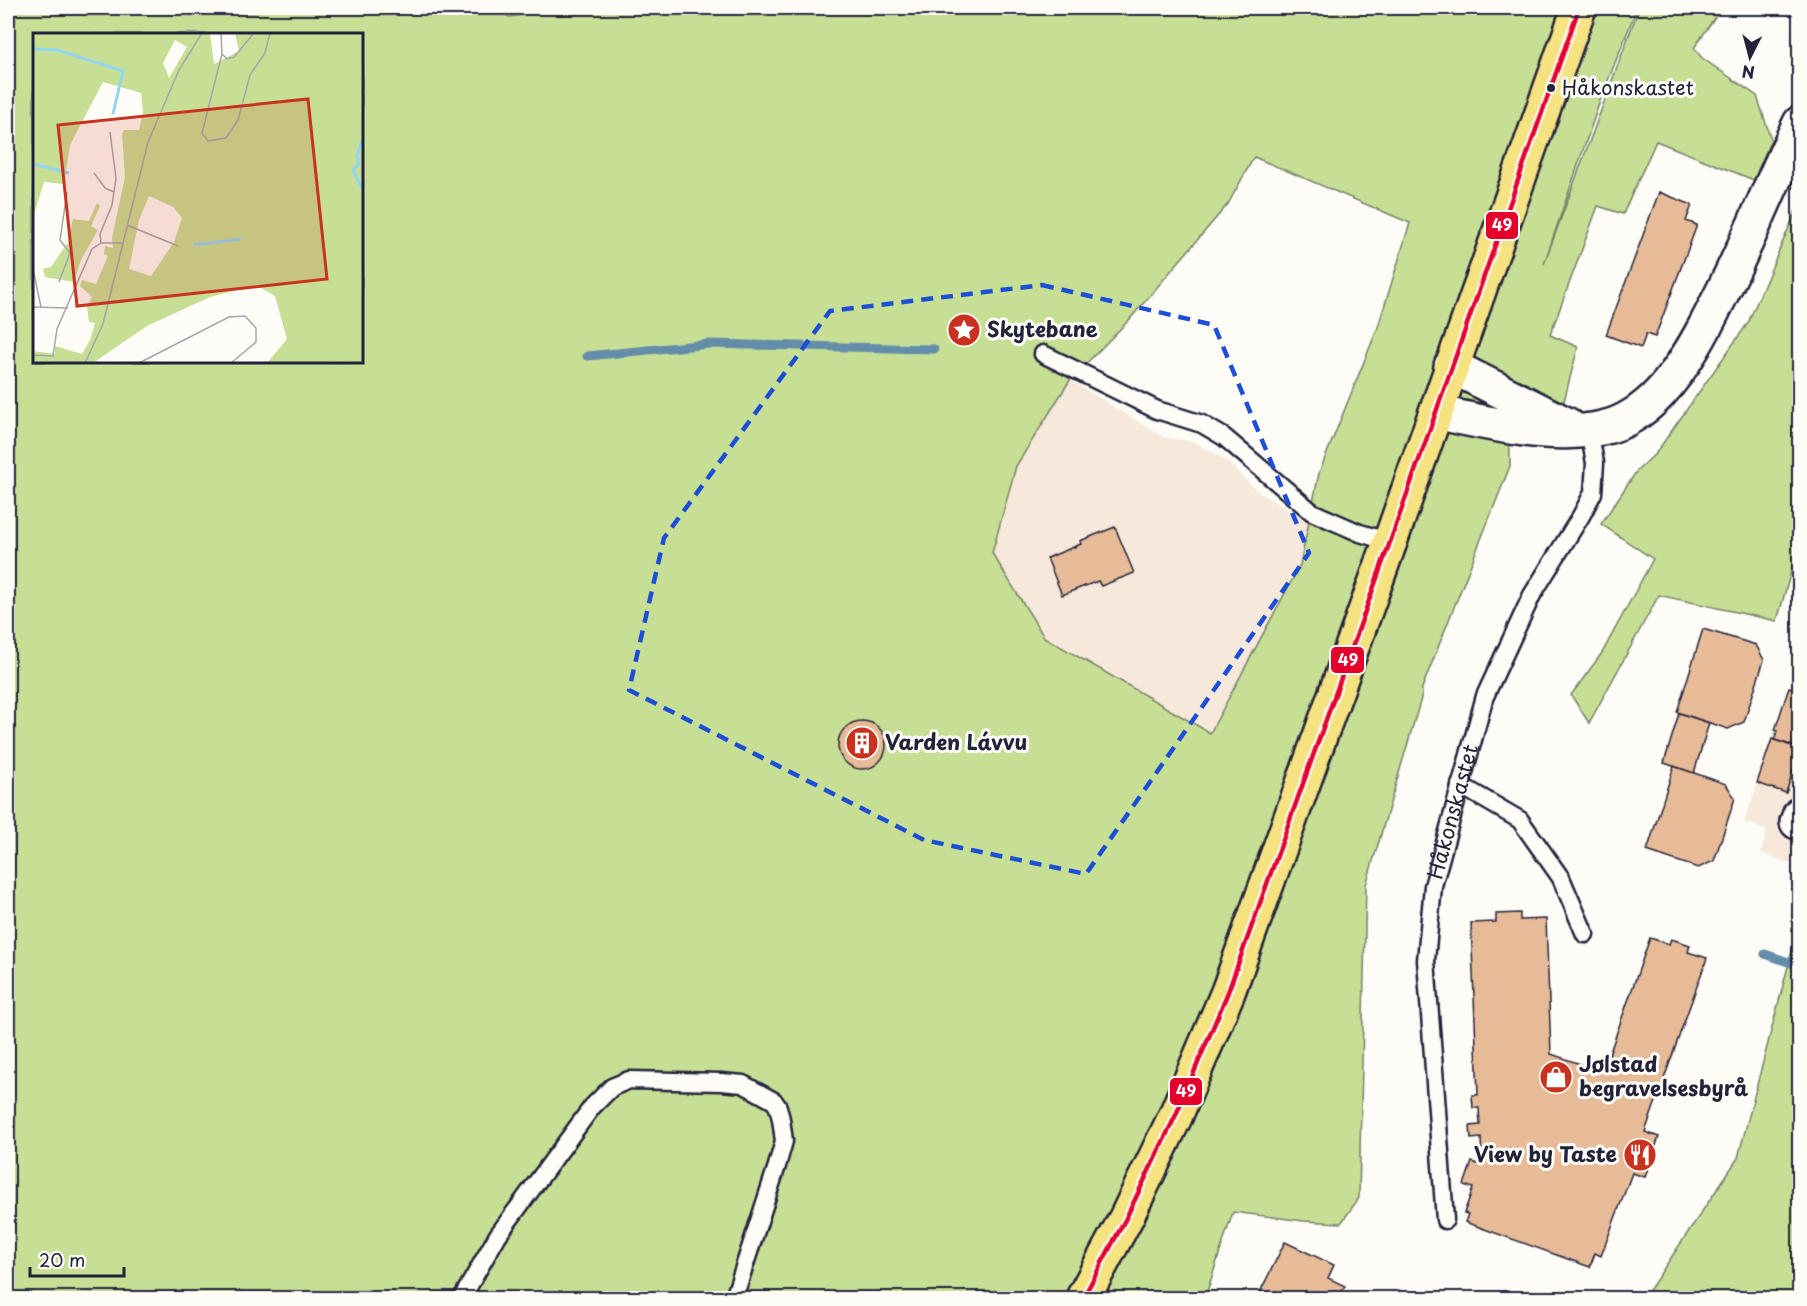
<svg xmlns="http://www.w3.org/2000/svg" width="1807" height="1306" font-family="'Playpen Sans',sans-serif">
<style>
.built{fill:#f6e8da}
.green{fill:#c7df95;stroke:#748068;stroke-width:1.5;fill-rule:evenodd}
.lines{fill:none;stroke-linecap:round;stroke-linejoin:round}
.stream{stroke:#648da8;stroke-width:9}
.building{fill:#e7bb97;stroke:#22223b;stroke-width:1.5}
.service-casing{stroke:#22223b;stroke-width:21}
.minor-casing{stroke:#22223b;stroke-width:38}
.primary-casing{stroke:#22223b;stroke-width:38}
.service{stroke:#fdfcf7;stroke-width:16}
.minor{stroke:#fdfcf7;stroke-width:33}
.primary{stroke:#f5e382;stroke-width:33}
.bus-1-casing{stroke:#fdfcf7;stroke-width:9}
.bus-1{stroke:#e4002b;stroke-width:4.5}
.marked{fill:none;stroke:#1d4ed8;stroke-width:4.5;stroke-dasharray:12 8;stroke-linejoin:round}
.bus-dot{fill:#22223b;stroke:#fdfcf7;stroke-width:2}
.labels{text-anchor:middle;stroke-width:6;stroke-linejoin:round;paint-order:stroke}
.bus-label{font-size:20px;fill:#22223b;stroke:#fdfcf7;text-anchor:start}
.poi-label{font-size:21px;font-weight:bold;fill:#22223b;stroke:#fdfcf7;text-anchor:start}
.street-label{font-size:21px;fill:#22223b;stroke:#fdfcf7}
.inset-river{fill:none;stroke:#90d5f1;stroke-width:3}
.inset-road{fill:none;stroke:#a5a5ac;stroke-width:1.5}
.view{fill:#c8321e;fill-opacity:0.15;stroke:#c8321e;stroke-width:3}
.inset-edge{fill:none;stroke:#22223b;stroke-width:3}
.line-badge{stroke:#fdfcf7;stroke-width:2}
.badge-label{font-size:16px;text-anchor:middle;font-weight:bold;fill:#fff}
</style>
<rect width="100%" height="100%" fill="#fdfcf7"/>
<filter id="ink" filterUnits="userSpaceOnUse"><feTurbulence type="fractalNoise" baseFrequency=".0167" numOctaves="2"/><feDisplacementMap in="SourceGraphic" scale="12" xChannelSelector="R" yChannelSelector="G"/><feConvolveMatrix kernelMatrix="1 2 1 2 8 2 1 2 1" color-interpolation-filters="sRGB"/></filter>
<g filter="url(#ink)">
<path class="built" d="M1070,380L1163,437L1194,442L1226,460L1258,492L1309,522L1300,565L1210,733L1044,637L992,553L1016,466Z
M1793,686L1799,688V845L1791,864L1761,853L1767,830L1744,822Z"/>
<path class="green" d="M8,8H497L509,17L568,8H1637L1601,98L1544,264L1639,8H1721L1694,48L1702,58L1757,96L1771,139L1754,180L1656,141L1623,214L1598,206L1550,335L1578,347L1563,405L1509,381L1510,466L1422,688V695L1366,885L1359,1198L1341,1223L1304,1221L1233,1212L1205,1298H8ZM34,34H362V362H34ZM1254,157L1410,223L1378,327L1319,473L1300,565L1210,733L1044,637L992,553L1016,466L1070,380L1130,319L1228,204Z
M1799,204V543L1777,621L1659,595L1589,723L1571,695L1602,653L1653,559L1601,524L1636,472L1656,453L1748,323Z
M1799,924V1298H1644L1738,1158Z"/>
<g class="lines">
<path class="stream" d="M587,356L709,344L934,349
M1765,954L1800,966"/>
</g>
<path class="building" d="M1659,192L1692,205L1686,221L1697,225L1655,337L1646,334L1641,348L1606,335Z
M1115,527L1134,573L1101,586L1098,581L1062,595L1047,558L1081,544L1080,541Z
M1703,629L1756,645L1764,660L1744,722L1728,729L1677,712Z
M1789,687L1800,690V738L1795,747L1774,740L1777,731L1775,730Z
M1679,713L1709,723L1694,773L1664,763Z
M838 745a24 24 0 1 1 48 0a24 24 0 1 1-48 0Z
M1772,739L1800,748L1786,793L1757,783Z
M1674,766L1726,784L1735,798L1714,861L1698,868L1647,851Z
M1520,913V920L1546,919L1551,1054L1586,1066L1609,1055L1650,938L1669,944L1671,939L1690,945L1688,952L1707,958L1645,1132L1659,1137L1645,1177L1632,1173L1601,1256L1595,1253L1590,1267L1465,1222L1468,1214L1464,1213L1473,1188L1464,1185L1472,1162L1481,1165L1482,1162L1481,1138L1471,1139L1470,1126L1480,1125L1479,1108H1473L1472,1095H1478L1471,923L1496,922V914Z
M1285,1242L1334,1265L1328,1278L1345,1286L1339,1298H1257Z"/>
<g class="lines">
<defs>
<g id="service">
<path d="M1043,354L1157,410L1202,424L1224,437L1312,512L1360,533L1390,542"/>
<path d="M1460,785L1520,820L1561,878L1585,934"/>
<path id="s1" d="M1445,1220L1426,960L1433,886L1485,696L1532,595L1581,516L1593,493L1595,463L1589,430"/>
<path d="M462,1298L498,1235L592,1107L612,1087L629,1080L721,1082L743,1084L774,1101L778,1107L781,1119L784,1141L777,1166L734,1298"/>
</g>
<path id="minor" d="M1451,366L1568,425
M1436,412C1485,423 1553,439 1602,428C1624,424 1645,409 1660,393C1685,366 1704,330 1720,297C1749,240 1772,181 1800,123
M1797,822L1800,814"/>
<path id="primary" d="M1083,1298L1126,1218L1175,1117L1228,992L1390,542L1579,8"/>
</defs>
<use href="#service" class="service-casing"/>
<use href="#minor" class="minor-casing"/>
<use href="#primary" class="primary-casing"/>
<use href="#service" class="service"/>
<use href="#minor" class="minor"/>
<use href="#primary" class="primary"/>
<defs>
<path id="bus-1" d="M1083,1298L1126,1218L1175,1117L1228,992L1390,542L1579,8"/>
</defs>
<use href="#bus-1" class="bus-1-casing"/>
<use href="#bus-1" class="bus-1"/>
</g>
</g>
<path class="marked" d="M1042,285L1214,325L1309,553L1086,874L924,840L629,690L664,538L830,311Z"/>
<defs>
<symbol id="sight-disc" viewBox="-11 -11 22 22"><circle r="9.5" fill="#c8321e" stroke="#fdfcf7"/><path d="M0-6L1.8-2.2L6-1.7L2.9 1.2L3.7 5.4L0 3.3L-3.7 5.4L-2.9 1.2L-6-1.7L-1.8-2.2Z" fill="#fff"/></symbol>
<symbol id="building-disc" viewBox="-11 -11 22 22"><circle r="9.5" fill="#c8321e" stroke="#fdfcf7"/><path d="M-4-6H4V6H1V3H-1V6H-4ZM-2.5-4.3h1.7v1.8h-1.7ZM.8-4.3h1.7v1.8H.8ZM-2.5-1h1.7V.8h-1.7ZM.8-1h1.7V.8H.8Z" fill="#fff"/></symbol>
<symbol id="shop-disc" viewBox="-11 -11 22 22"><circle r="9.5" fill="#c8321e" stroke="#fdfcf7"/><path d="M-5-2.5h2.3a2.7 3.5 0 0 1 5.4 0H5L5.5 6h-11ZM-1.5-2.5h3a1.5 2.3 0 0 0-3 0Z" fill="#fff"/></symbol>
<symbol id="restaurant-disc" viewBox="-11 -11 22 22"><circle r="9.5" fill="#c8321e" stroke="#fdfcf7"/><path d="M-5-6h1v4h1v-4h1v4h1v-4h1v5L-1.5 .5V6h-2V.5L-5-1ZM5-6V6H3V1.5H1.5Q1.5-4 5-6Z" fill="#fff"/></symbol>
</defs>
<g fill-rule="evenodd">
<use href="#sight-disc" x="945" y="311" width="38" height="38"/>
<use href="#building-disc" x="843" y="724" width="38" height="38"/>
<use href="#shop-disc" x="1537" y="1058" width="38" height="38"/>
<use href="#restaurant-disc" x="1621" y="1136" width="38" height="38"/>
</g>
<circle class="bus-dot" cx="1551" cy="88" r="5"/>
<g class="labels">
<g class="bus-label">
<text x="1562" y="95">Håkonskastet</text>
</g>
<g class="poi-label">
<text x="987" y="337">Skytebane</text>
<text x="885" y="750">Varden Lávvu</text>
<text x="1579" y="1072">Jølstad<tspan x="1579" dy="24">begravelsesbyrå</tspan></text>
<text x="1617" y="1162" text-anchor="end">View by Taste</text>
</g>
<g class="street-label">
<text dy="7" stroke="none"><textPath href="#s1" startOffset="412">Håkonskastet</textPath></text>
</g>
</g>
<g transform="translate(33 33)">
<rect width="330" height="330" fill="#fdfcf7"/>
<path d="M0,0H177L181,31L206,18L202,0H330V330H234L254,306L242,263L223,252L177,264L114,293L60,330H0V318L22,321V313L49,321L57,307L62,290L56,289L54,274L59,264L47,253L49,247L63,251L75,223L71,221L72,213L80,215L79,204L92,144L89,101L91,97H106L110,79L108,60L70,49L37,112L31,151L11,149L0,185ZM142,7L154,14L136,45L130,30ZM116,163L140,174L149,185L141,209L118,243L96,236L106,187ZM64,170L67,173L58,193L65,197L48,227L41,249L12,244L10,236L18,234L35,209L40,186L56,188Z" fill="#c7df95" fill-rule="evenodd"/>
<path class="inset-river" d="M0,16L24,17L90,38L80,81M330,105L324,122L326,131L320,137L330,157M0,131L36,140M160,212L208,206"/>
<path class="inset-road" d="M188,0L189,21L169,100L175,108L193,105L205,87L217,42L232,20L237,0M189,21L194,26L201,24L221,0M61,140L72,155L81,159M94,192L145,213M68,210L67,201L79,172L83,145L77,99M0,236L8,274M26,249L37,220L27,207L34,159M0,274L35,275M0,322L20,323L24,296L59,216L68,210H90M52,330L70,291L115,109L146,37L169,0M106,330L196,284L212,283L223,295V309L198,330"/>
<path class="view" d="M275,66L294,246L44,273L25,92Z"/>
<rect width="330" height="330" class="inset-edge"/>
</g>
<g class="line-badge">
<rect x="1485" y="211" width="34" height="29" rx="6" fill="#e4002b"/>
<rect x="1330" y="646" width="35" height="28" rx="6" fill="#e4002b"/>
<rect x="1169" y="1077" width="34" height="29" rx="6" fill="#e4002b"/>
</g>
<g class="badge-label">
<text x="1502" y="231">49</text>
<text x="1348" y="666">49</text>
<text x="1186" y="1097">49</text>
</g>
<rect width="1807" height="1306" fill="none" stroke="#fdfcf7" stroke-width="30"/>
<rect x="15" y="15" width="1777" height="1276" fill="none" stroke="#22223b" stroke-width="2" filter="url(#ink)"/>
<g transform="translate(1750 57) rotate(186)" stroke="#fdfcf7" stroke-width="4.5" paint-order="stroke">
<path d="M0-4.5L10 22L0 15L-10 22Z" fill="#22223b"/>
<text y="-9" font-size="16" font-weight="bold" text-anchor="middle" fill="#22223b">N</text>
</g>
<path d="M30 1267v9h94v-9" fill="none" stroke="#22223b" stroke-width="3"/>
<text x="39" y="1267" font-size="18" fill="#22223b" stroke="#fdfcf7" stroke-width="4.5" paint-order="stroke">20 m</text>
</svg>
